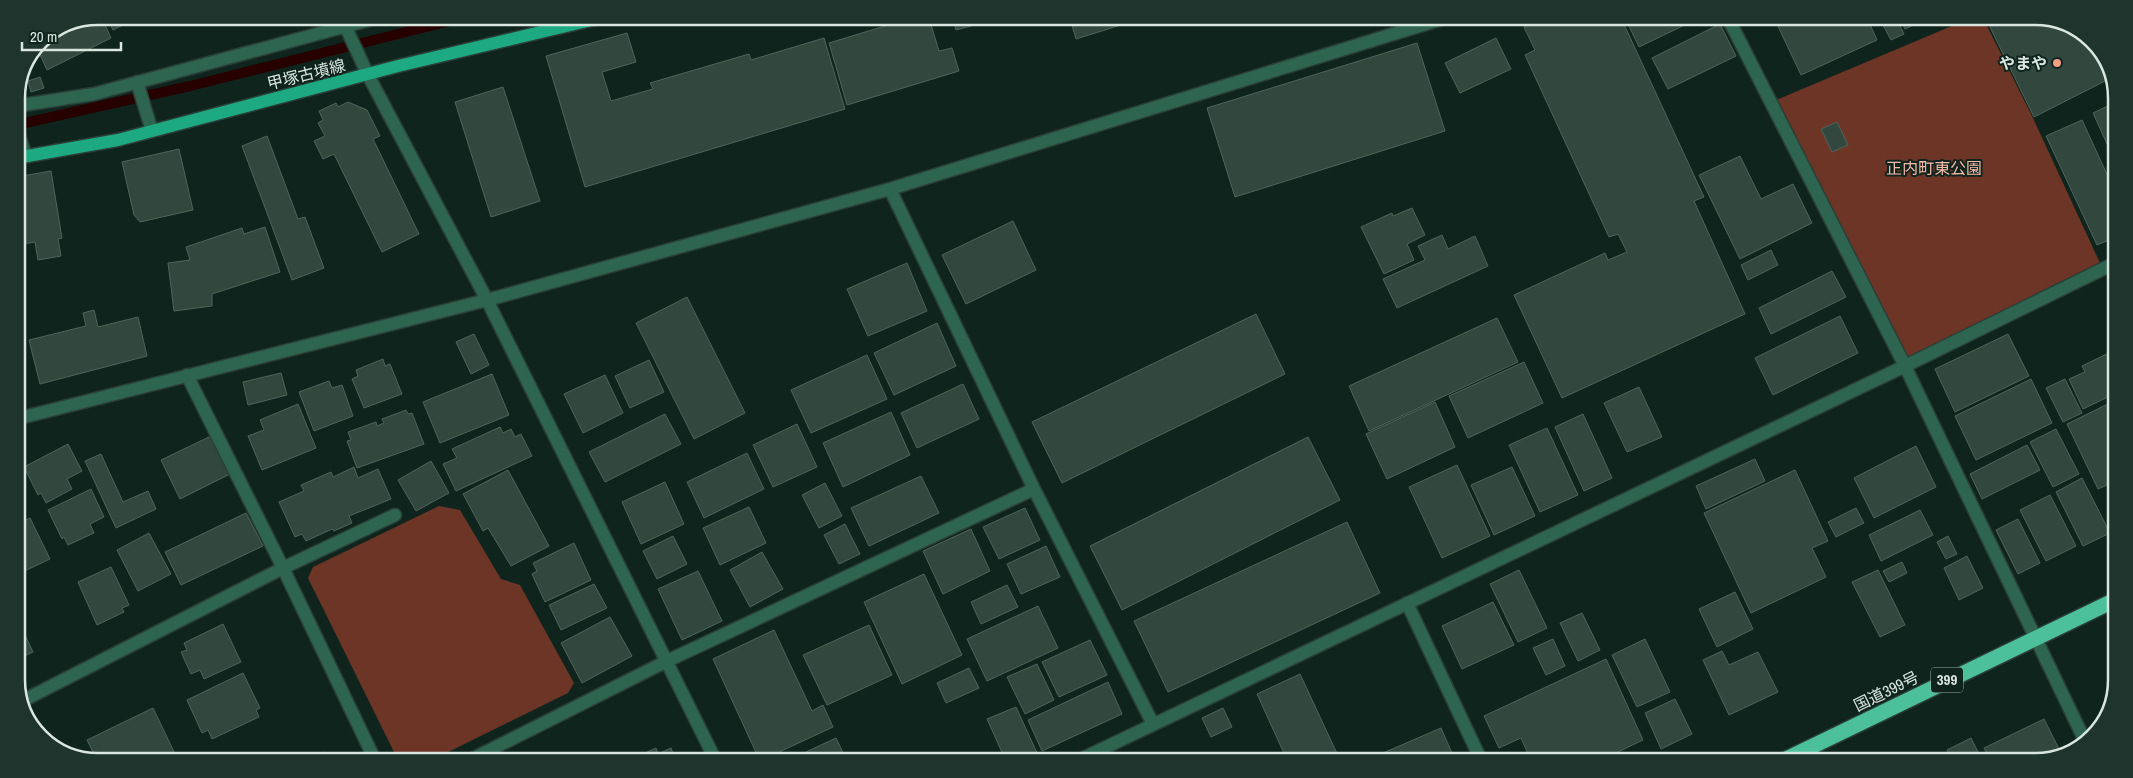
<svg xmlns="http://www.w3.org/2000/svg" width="2133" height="778" font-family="'Archivo Narrow','Noto Sans JP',sans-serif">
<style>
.green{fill:#6c3526}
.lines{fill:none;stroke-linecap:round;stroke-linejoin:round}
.stream{stroke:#270000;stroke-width:10}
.building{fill:#32483f;stroke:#4e655c}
.minor-casing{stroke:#2b3f38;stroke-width:15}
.major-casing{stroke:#2b3f38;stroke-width:15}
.highway-casing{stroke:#2b3f38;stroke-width:18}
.minor{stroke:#2d6551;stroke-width:12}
.major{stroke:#1daa83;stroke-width:12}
.highway{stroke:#4cc09a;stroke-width:15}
.poi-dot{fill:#f49e86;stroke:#0f241d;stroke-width:2}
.labels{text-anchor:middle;stroke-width:4;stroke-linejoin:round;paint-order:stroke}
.shield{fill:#0f241d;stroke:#9daca6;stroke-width:1}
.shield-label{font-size:15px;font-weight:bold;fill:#dae7e1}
.poi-label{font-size:16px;font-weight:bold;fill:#dae7e1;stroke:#0f241d;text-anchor:end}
.street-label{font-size:16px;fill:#dae7e1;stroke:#0f241d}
.park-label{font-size:16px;fill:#f4baaa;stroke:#0f241d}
.rim{fill:none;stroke:#dae7e1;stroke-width:2.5}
</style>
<rect width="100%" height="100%" fill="#0f241d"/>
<path class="green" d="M1966,20H1984L2033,118L2100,263L1906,362L1776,100Z
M439,506L460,510L501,579L520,585L574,683L568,693L436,758H397L308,578L313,567Z"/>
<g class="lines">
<path class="stream" d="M16,125L190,86L466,17"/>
</g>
<path class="building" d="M98,16H101L111,38L47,70L37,48L40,40Z
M106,16H141L113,30Z
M911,18H929L939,51L952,48L959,71L847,105L829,43Z
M953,18H1001L956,30Z
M1070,18L1136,19L1137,20L1076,39Z
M1539,19L1622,20L1704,197L1694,201L1745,314L1562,398L1514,295L1605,253L1608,260L1627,252L1618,234L1609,237L1525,55L1535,50L1524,27Z
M1626,20H1695L1639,47Z
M1775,20H1868L1877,40L1801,75Z
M1892,20H1897L1904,34L1891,40L1883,25Z
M1901,20H1925L1905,29Z
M1992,21H2062L2100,48L2111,78L2034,117L1988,23Z
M1720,24L1736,56L1668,89L1652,58Z
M627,33L636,62L602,72L611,101L653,89L650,83L749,54L751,60L824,38L845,109L585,187L546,56Z
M1496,38L1511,69L1460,93L1445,63Z
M1417,43L1445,131L1235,197L1207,108Z
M40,77L44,88L31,92L28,81Z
M503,87L540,201L491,217L455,102Z
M348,102L367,110L380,136L373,139L419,234L382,252L334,154L323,159L314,141L325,136L318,123L323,120L319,111L336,103L338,107Z
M2116,102V164L2093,113Z
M2082,120L2116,194V237L2097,245L2046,136Z
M1837,122L1848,145L1832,152L1821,129Z
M267,136L298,219L305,217L324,268L292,280L242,146Z
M179,149L193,210L140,222L134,215L122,162Z
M1740,156L1761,199L1793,184L1812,223L1740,259L1699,175Z
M51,171L62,238L58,239L61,256L38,260L35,242L16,245V211L19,210L16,177Z
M1412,208L1425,235L1407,244L1414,260L1384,274L1361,227L1392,213L1393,216Z
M1013,221L1036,270L966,304L942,255Z
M265,227L280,272L212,294V306L174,311L168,263L190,260L186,247L242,228L244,234Z
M1442,235L1448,249L1475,236L1488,266L1397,308L1383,279L1425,260L1418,246Z
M1771,250L1778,265L1748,280L1741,265Z
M907,263L927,311L868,336L847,289Z
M1832,271L1846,297L1771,334L1759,308Z
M687,297L745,413L694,439L636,323Z
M94,310L98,327L138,317L147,356L40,384L29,340L86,326L83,313Z
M1256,314L1285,374L1062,483L1032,422Z
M1840,316L1858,353L1773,395L1755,358Z
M1497,318L1518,362L1369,431L1349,386Z
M937,323L956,366L894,395L874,353Z
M474,334L489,365L471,374L456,342Z
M2008,334L2029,376L1955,412L1935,369Z
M2115,350L2114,394L2083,409L2069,379L2085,372L2082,366Z
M867,355L887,399L811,433L791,390Z
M383,359L385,366L390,364L402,394L364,408L352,379L358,376L356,370Z
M649,360L664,392L630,408L615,376Z
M1524,362L1543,403L1468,438L1449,396Z
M281,373L287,395L248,405L243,382Z
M492,374L509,415L440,443L423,402Z
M605,375L623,413L583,433L564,394Z
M2031,379L2052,423L1976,460L1955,416Z
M2065,379L2082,413L2063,422L2046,388Z
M329,381L332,388L342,385L353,416L314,431L299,392Z
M963,384L979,419L917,448L901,413Z
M1639,387L1662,437L1627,452L1604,403Z
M2114,401V482L2098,489L2067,424Z
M1435,402L1455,447L1387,479L1366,434Z
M298,404L316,448L262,470L248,436L264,430L260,420Z
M406,410L408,414L412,413L424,444L357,468L347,441L351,440L348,432L376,422L377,426L384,423L382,419Z
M891,412L910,455L843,487L823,443Z
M665,414L681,444L605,482L589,452Z
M1583,414L1612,478L1584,491L1555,427Z
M797,424L817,467L773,487L753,445Z
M500,427L503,433L511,429L515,437L521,434L532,456L456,491L443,464L457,458L452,449Z
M1547,428L1578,495L1540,512L1509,445Z
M2056,429L2079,474L2053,487L2030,442Z
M211,436L230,474L180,499L161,460Z
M1308,437L1340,500L1122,610L1090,546Z
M68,444L82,471L67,479L72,489L46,503L41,493L38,495L24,467Z
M2027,445L2040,470L1982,499L1970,474Z
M1916,446L1936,487L1874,518L1854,478Z
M747,453L764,489L704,518L687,482Z
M101,454L123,502L148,491L156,509L116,528L85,461Z
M1755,459L1765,481L1706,509L1696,486Z
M431,461L449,493L416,511L398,480Z
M1457,465L1490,536L1442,558L1409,487Z
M354,467L358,478L378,469L391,499L349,516L352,523L334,531L332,529L306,541L302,534L295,537L279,502L304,491L301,485L331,472L333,477Z
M1512,467L1535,516L1494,535L1471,485Z
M508,470L549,546L511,566L488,528L483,531L463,494Z
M1795,470L1828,541L1812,548L1826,577L1751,613L1704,513Z
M921,476L939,513L869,546L851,508Z
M2082,478L2110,533L2083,546L2056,492Z
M665,482L684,524L641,544L622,502Z
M825,483L842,516L819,528L802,495Z
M91,489L104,517L90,524L94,533L68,545L64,537L62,539L48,510Z
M2050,495L2076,546L2046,561L2020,510Z
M749,507L766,543L720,565L703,528Z
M1025,508L1040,540L999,559L983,527Z
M1856,508L1864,523L1836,537L1828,522Z
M1920,510L1933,535L1881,561L1869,535Z
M246,513L263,546L181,585L165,552Z
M30,518L50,559L16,575V525Z
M2018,519L2040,563L2018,574L1996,530Z
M1347,522L1380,593L1168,692L1134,621Z
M845,524L860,554L839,564L824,535Z
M971,529L990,571L943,594L923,551Z
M149,533L171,574L138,591L117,550Z
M673,536L687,564L657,579L643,551Z
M1948,536L1957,554L1946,559L1937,542Z
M574,543L591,580L545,602L532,574L537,571L533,563Z
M1046,546L1060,577L1021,594L1007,564Z
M762,552L783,589L750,607L730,570Z
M1967,556L1983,588L1959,600L1944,568Z
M1902,562L1907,573L1889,582L1883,571Z
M111,567L129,605L122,608L124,612L97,625L78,582Z
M1519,570L1547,628L1518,642L1490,584Z
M1878,570L1905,625L1880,637L1852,582Z
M698,571L722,621L682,640L658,589Z
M924,574L962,655L902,684L864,602Z
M594,584L607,608L561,630L549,605Z
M1007,585L1018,607L981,624L971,602Z
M1735,592L1753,629L1717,647L1699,609Z
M1493,602L1514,645L1462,669L1442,626Z
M1038,606L1058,648L987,681L967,639Z
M1582,613L1600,650L1578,661L1560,623Z
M610,617L632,656L582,683L561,643Z
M18,620L33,652L16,660V621Z
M223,624L241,662L204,679L200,670L191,674L181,652L187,650L184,643Z
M869,625L892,675L827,705L803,655Z
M774,630L812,711L823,705L833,727L764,759H759L713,659Z
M1553,639L1565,666L1546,675L1533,648Z
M1645,639L1670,692L1637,707L1612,655Z
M1090,640L1107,675L1059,697L1042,662Z
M1722,651L1729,665L1758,652L1778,692L1729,715L1703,660Z
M1606,659L1643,740L1599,761H1531L1521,738L1499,748L1484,716Z
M1037,664L1054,700L1025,714L1007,677Z
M969,668L979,688L946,703L937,683Z
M243,673L260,708L256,710L259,717L212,739L208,730L202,733L187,700Z
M1300,674L1340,760H1287L1257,694Z
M1108,682L1122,714L1042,751L1028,720Z
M1675,699L1692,734L1661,749L1645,713Z
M1016,707L1038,755L1028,759H1005L987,719Z
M153,708L177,758L91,757L95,756L87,740Z
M1223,708L1232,727L1211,737L1202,718Z
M2044,719L2061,753L2035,762H1991L1984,748Z
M1441,728L1455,760H1387L1383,753Z
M836,738L846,759H791Z
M1971,738L1983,762H1953L1947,750Z
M656,748L658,754L671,748L675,759H632Z
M324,752L326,758H310Z
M191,753L193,758H181Z
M357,753L359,758H346Z
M1944,753L1949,762H1936L1935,758Z"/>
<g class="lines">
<defs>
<path id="minor" d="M341,17L368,75L487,300L715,759
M1729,20L1905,366L2086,743
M137,82L152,131
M16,106L94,94L380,17
M16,127L26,156
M890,189L1034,489L1153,724
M187,375L283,568L374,758
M16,419L487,300L890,189L1442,19
M1407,603L1481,760
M22,701L283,568L395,515
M474,758L667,661L1034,489
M1079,760L1905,366L2115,263"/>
<path id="major" d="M16,158L118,140L398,66L604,17"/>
<path id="highway" d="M1782,761L2113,601"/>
</defs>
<use href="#minor" class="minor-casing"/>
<use href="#major" class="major-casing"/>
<use href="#highway" class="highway-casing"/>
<use href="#minor" class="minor"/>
<use href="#major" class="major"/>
<use href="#highway" class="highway"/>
</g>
<circle class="poi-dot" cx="2057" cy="63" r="5"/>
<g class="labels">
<rect class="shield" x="1931" y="667.5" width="32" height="25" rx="4"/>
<g class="shield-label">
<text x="1947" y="685">399</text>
</g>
<g class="poi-label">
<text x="2047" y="69">やまや</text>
</g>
<g class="street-label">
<text transform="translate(306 74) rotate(-14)" y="6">甲塚古墳線</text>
<text transform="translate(1886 691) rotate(-26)" y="6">国道399号</text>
</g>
<g class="park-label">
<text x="1934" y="174">正内町東公園</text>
</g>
</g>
<path d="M0 0H2133V778H0ZM98 25H2035A73 73 0 0 1 2108 98V680A73 73 0 0 1 2035 753H98A73 73 0 0 1 25 680V98A73 73 0 0 1 98 25Z" fill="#1f342d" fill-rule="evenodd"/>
<path class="rim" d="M98 25H2035A73 73 0 0 1 2108 98V680A73 73 0 0 1 2035 753H98A73 73 0 0 1 25 680V98A73 73 0 0 1 98 25Z"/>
<path d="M22 42v8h99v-8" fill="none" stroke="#dae7e1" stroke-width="2.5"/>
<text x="30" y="42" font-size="15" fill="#dae7e1" stroke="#0f241d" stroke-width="4" paint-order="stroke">20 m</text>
</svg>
